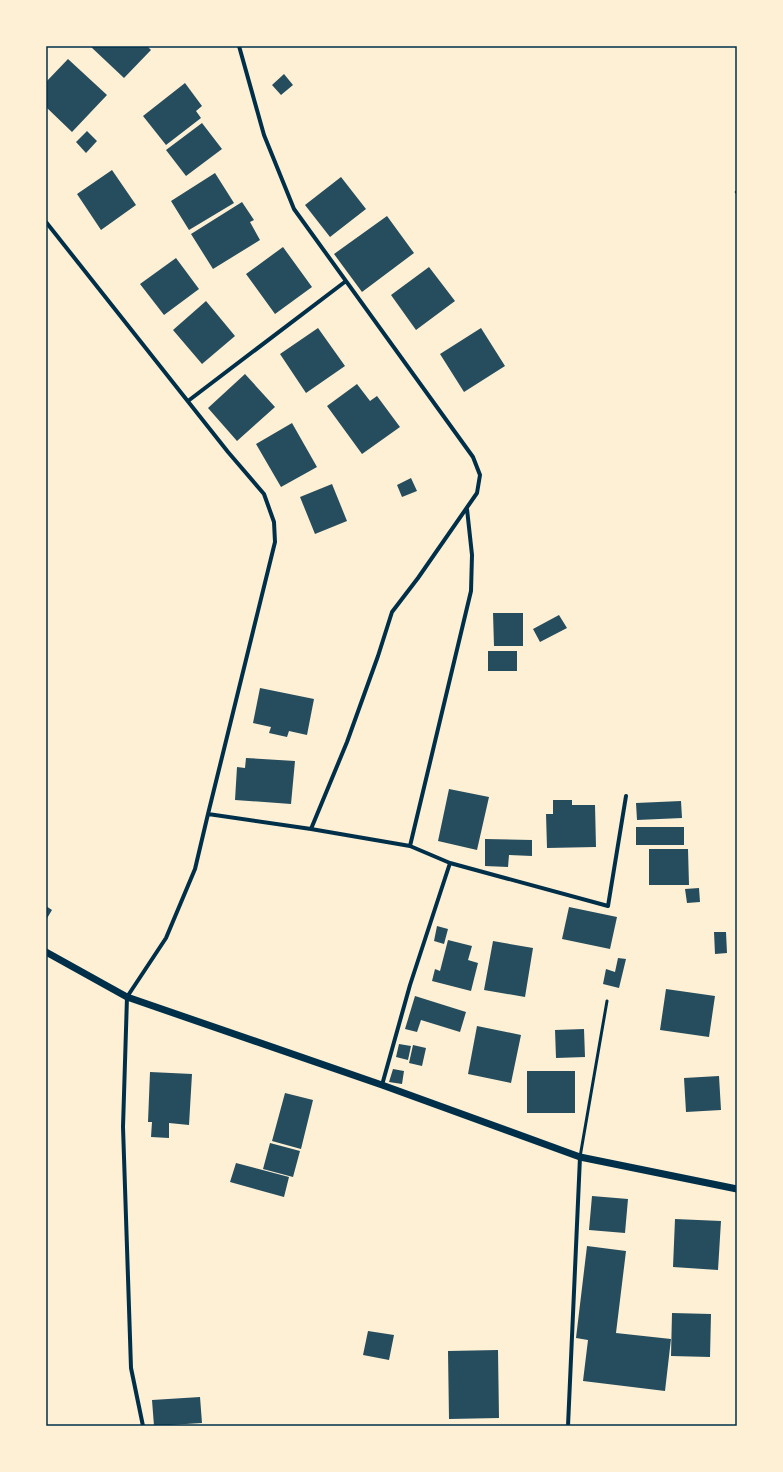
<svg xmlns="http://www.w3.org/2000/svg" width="783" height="1472" font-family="'Fira Sans Condensed',sans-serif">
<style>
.building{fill:#264d5e}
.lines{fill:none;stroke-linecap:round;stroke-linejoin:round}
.path{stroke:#003049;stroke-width:2.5}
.service{stroke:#003049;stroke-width:3}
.minor{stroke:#003049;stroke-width:4}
.tertiary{stroke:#003049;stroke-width:7}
.neatline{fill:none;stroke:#003049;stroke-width:1.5}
</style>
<rect width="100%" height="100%" fill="#fdf0d5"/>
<path class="building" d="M90,46H147L151,50L124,78Z
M68,59L107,95L72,132L46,107V82Z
M284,74L293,85L281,95L272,85Z
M185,83L202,106L196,111L201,118L166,145L143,116Z
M202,123L222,149L186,176L166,150Z
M87,131L97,141L86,153L76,142Z
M112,170L136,205L101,230L77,194Z
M215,173L234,203L189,230L171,201Z
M341,177L366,209L330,237L305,205Z
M242,202L254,220L250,222L260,240L213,269L191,234Z
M387,216L414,253L362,292L334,254Z
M283,247L312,287L275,314L246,274Z
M176,258L199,289L164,315L140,284Z
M429,267L455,301L416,330L391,295Z
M206,301L235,336L202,364L173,330Z
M318,328L345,366L306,393L280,354Z
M481,328L505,366L464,392L440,354Z
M245,374L275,407L237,441L208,408Z
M357,384L370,401L377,396L400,427L362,454L327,406Z
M292,423L317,467L281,487L256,444Z
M411,478L417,491L402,497L397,485Z
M332,484L347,521L315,534L300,497Z
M493,613H523V646H494Z
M559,615L567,628L540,642L533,629Z
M488,651H517V671H488Z
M260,688L314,699L307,735L289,731L287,737L269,733L271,727L253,723Z
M246,758L295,761L291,804L235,800L237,767L245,768Z
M449,789L489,797L477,850L438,841Z
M553,800H572V805H595L596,847L547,848L546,814H553Z
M681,801L682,818L637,820L636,803Z
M636,827H684V845H636Z
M485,839L532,840V856L509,855L508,867L485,866Z
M649,849H688L689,885H649Z
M699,888L700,902L687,903L685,889Z
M46,906L52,910L46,920Z
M569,907L617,917L610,949L562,939Z
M437,926L448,929L444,944L434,941Z
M714,932H726L727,953L715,954Z
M448,940L472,946L468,960L478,963L471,991L432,981L435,969L440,971Z
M493,941L533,948L525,997L484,990Z
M618,958L626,959L619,988L603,984L606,969L615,972Z
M666,989L715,996L709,1037L660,1030Z
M415,996L466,1012L460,1032L421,1020L417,1032L405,1029Z
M477,1026L521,1035L511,1083L468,1074Z
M584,1029L585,1057L556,1058L555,1030Z
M399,1044L411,1046L408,1060L396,1057Z
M413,1045L426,1048L422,1066L409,1063Z
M393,1069L404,1071L402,1084L389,1082Z
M527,1071H575V1113H527Z
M150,1072L192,1074L189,1125L169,1123V1138L151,1137L152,1122H148Z
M719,1076L721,1110L686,1112L684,1078Z
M285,1093L313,1100L301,1149L272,1141Z
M270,1143L300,1151L293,1177L263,1169Z
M236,1163L289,1177L284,1197L230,1182Z
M592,1196L628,1199L625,1233L589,1230Z
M675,1219L721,1221L718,1270L673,1267Z
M587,1246L626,1251L616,1333L671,1339L665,1391L583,1381L588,1340L576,1338Z
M672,1313L711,1314L710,1357L671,1356Z
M368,1331L394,1335L389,1360L363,1355Z
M498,1350L499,1418L449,1419L448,1351Z
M200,1397L202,1423L154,1426L152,1400Z"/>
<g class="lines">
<path class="path" d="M736,192L737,193"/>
<path class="service" d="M580,1157L607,1001"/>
<path class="minor" d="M239,46L264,135L294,209L473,457L480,475L477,493L418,578L392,612L378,656L347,742L311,829
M46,222L228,452L264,494L274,522L275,542L208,814
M188,401L346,281
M410,846L471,591L472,555L467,509
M382,1085L410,985L450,863
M143,1426L131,1368L123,1127L127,997L166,938L195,869L208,814L311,829L410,846L450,863L608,906L626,796
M568,1426L580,1157"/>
<path class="tertiary" d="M46,952L127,997L382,1085L580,1157L737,1189"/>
</g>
<rect width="783" height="1472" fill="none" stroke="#fdf0d5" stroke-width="94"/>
<rect x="47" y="47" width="689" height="1378" class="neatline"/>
</svg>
